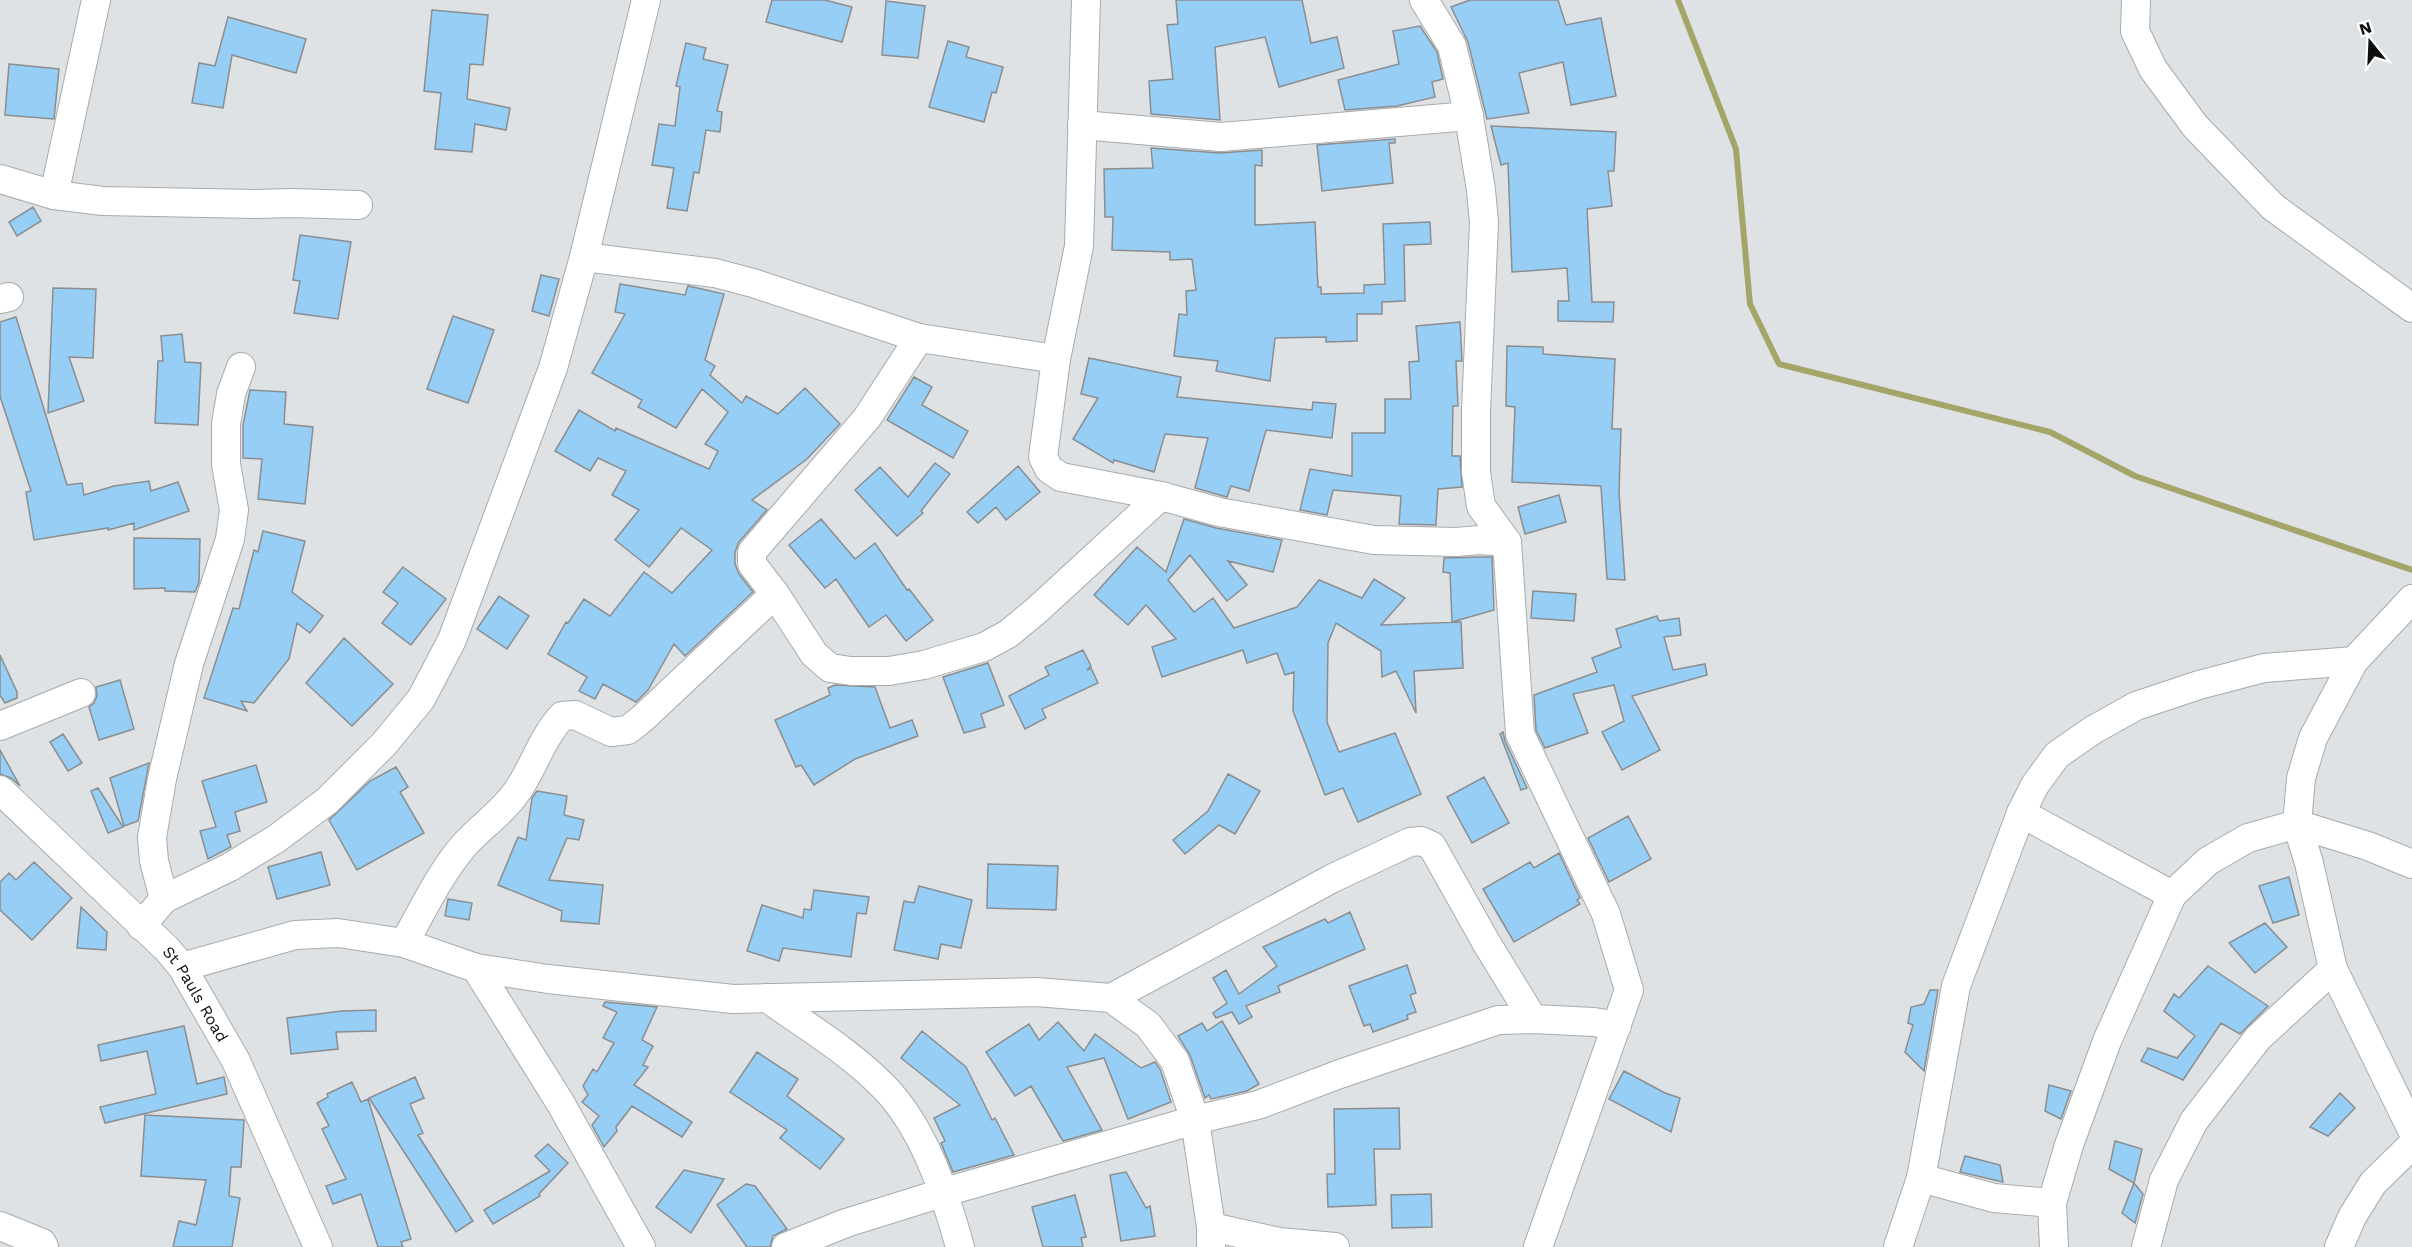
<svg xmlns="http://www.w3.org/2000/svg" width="2412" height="1247" font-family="'Work Sans',sans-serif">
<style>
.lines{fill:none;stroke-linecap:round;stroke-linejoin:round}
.stream{stroke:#a5a469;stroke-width:6}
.building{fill:#97cef5;stroke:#8a8e90;stroke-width:1.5}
.minor-casing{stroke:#a7abae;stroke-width:30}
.minor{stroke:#fff;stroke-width:28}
.labels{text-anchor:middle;stroke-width:5;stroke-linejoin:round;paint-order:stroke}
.street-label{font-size:16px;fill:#0d0e0f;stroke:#fff}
</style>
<rect width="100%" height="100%" fill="#dee2e5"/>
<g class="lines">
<path class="stream" d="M1678,0L1736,149L1750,304L1779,364L2050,432L2135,476L2412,570"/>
</g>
<path class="building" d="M772,0H825L852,7L842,42L766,22Z
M1176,0H1302L1311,43L1337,37L1344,68L1279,87L1265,37L1215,47L1220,120L1151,114L1149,81L1173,79L1167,25L1178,24Z
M1470,0H1558L1566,25L1601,18L1616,96L1571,105L1563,62L1519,73L1529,113L1487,119L1468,42L1451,7Z
M886,1L925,6L918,58L882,55Z
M432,10L488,15L483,65L470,64L467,99L510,108L506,130L475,124L472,152L435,149L441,93L424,91Z
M228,17L306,39L296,73L232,55L223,108L192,103L199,63L215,66Z
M1420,26L1437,52L1443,79L1432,82L1435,97L1397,106L1345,110L1338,80L1399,64L1393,31Z
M948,41L969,47L966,57L1003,67L996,93L992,92L984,122L929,107Z
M686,43L706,48L703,59L728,65L717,111L722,112L720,132L706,130L699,173L694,172L687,211L667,208L674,168L652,165L659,124L675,126L680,87L676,86Z
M9,64L59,69L54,119L5,115Z
M1491,126L1616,132L1614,171H1608L1612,206L1587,209L1592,302H1614L1613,322L1558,321V301H1569L1567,268L1512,272L1508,163L1501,165Z
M1395,139V143H1389L1393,183L1322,191L1317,145Z
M1151,148L1220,153L1262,150V166L1255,165V225L1315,222L1318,287H1321V294L1364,293V285L1385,284L1383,224L1430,222L1431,244L1404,245L1405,301L1382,302V314H1357V341L1326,342V337L1275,338L1270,381L1216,371L1218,361L1174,356L1179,314L1187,315L1186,291L1196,290L1192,259L1170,260V252L1112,250L1113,217H1105L1104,169L1153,168Z
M33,207L41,221L17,236L9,222Z
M300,235L351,242L338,319L294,313L300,281L293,280Z
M541,275L559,279L549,316L532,311Z
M620,284L685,295L688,286L724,294L705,360L715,366L710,375L742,403L746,396L778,414L805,388L840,424L807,459L752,500L767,510L739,542L735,552V564L739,574L753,592L685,656L674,644L648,690L636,702L603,684L595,699L579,691L587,677L548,654L566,622L568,623L584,599L610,616L644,572L672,593L712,550L681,528L649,567L615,540L639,510L612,495L626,471L598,458L590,471L555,451L579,410L615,431L616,428L709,469L718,451L705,444L728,412L702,389L676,428L638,407L642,400L592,373L625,314L615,312Z
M53,288L96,289L93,358L69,357L84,401L48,413Z
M453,316L494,330L468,403L427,389Z
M16,317L67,485L82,483L84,495L114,486L149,481L151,491L178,482L189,511L134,530V523L108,530V528L34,540L26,492L31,491L0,396V322Z
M1460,322L1462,361H1456L1458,406H1453L1452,456H1460L1462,487L1438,489L1436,525L1399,524L1401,496L1333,490L1327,515L1300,510L1310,469L1352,476V433H1385V399H1411L1409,362L1419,361L1416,326Z
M182,334L185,362L201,363L198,425L155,423L158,361H163L161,336Z
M1507,346L1543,347V354L1615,359L1612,429H1621L1619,492L1625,580L1607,579L1601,486L1512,482L1515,407L1506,406Z
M1089,358L1181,377L1177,397L1312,410L1313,402L1336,404L1332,438L1266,430L1249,491L1231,486L1227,497L1195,488L1208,438L1165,434L1154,472L1114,460L1113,463L1073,439L1098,398L1081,394Z
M914,377L932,387L922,405L968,431L953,458L887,420Z
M250,390L286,392L284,424L313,427L305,504L258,499L262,459L243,458V425Z
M935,463L950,474L921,511L923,513L897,536L855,490L880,467L908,497Z
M1018,466L1040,492L1006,520L996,507L978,523L967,512Z
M1559,495L1566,522L1525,534L1518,507Z
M821,519L855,559L875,543L907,590L909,589L933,620L906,641L886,615L869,627L836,579L825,588L789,545Z
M1184,519L1216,528L1282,540L1273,572L1228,561L1247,585L1227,601L1190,555L1168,580L1194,612L1213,598L1234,628L1297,607L1319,580L1362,598L1374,579L1405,598L1381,625L1461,622L1463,668L1414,671L1416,713L1396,671L1382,677L1381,651L1336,623L1328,643L1327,722L1339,752L1395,733L1421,794L1358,822L1343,788L1325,795L1293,711L1294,672L1285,675L1277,653L1247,663L1243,650L1162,677L1152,647L1176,639L1146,605L1128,625L1094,595L1137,547L1166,572Z
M263,531L305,541L292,592L323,616L310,633L297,623L289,659L254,703L241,701L247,711L204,698L233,608L239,609L254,550L258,552Z
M134,538L200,539L199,582L195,592L165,591V588L134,589Z
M1480,557H1492L1494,610L1452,622L1450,573L1443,572L1444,558Z
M403,567L446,599L411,645L382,623L398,603L383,592Z
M1533,591L1576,594L1574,621L1531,618Z
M499,596L529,616L507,649L477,629Z
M1657,616L1659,621L1679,618L1681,635L1664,637L1673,670L1705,664L1707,675L1632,696L1660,750L1622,770L1602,732L1624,721L1614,685L1573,694L1588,733L1545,748L1536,730L1534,695L1597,672L1592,658L1621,647L1616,629Z
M344,638L393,684L352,726L306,683Z
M1083,650L1091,666L1087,670L1091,668L1098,683L1042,709L1046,718L1025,729L1009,696L1049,675L1045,667Z
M0,655L17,692V698L5,703L0,695Z
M988,663L1004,705L981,714L985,727L964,733L943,677Z
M120,680L134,729L99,740L89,707L94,703L97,696L96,687Z
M835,685L875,687L890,728L912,720L918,736L855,759L814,785L801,765L796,767L775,720L830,695L828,688Z
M1503,732L1505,741L1527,788L1521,790L1500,734Z
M63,734L82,763L68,771L50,742Z
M0,750L20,786L11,778L0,774Z
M149,763L138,821L124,826L110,778Z
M256,765L267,802L235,812L240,831L227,835L231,847L208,859L200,831L216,827L202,781Z
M396,767L408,787L400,792L424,833L357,870L329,820L370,781Z
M1228,774L1260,791L1235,834L1219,825L1185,854L1173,840L1208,811Z
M1484,777L1509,823L1472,843L1447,797Z
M98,788L123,827L108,833L91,791Z
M537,791L567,796L564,815L584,820L579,840L567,838L549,880L603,885L599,924L561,921L562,911L498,885L518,837L526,840L532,798Z
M1628,816L1651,859L1609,882L1588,838Z
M321,852L330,885L277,899L268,867Z
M1559,853L1580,898L1577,900L1580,904L1514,942L1483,889L1530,862L1534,868Z
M34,862L72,898L32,940L0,910V882L9,873L16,880Z
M988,864L1058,866L1056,910L987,908Z
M2289,877L2299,915L2273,923L2259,886Z
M919,886L972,900L961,948L941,944L938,959L894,950L904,901L914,903Z
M814,890L869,897L866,914L857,913L851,957L783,948L779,961L747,951L762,905L803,918L804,909L811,910Z
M448,899L472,903L469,920L445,916Z
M81,907L107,932L106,950L77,948Z
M1350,912L1365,949L1278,986L1280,992L1246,1006L1252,1017L1239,1024L1232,1012L1216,1018L1213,1013L1227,1003L1213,978L1226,970L1239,994L1277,966L1263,947L1325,919L1328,923Z
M2265,923L2287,947L2255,973L2229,943Z
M1407,965L1416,993L1410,995L1416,1012L1407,1015L1408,1019L1373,1032L1370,1024L1364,1026L1349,986Z
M2208,966L2268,1006L2240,1034L2221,1023L2183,1080L2141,1061L2148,1048L2177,1058L2195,1036L2164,1011L2174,994L2179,998Z
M1930,990H1938L1924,1071L1905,1052L1913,1025L1908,1023L1911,1007L1924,1004Z
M605,1002L657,1007L642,1040L653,1046L643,1065L648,1067L634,1085L692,1122L682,1137L632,1106L616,1127L617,1131L604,1147L592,1125L599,1116L582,1102L588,1095L583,1086L593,1069L597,1072L614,1043L603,1038L617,1012L603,1006Z
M376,1010V1031L336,1032L338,1049L291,1054L287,1018L342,1011Z
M1222,1021L1259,1084L1247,1091L1211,1099L1209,1095L1205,1098L1190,1055L1178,1036L1202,1023L1207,1031Z
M1058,1022L1084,1051L1095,1034L1141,1068L1155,1062L1160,1069L1171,1102L1128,1119L1104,1058L1067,1067L1102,1130L1063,1141L1031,1086L1015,1096L986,1052L1029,1024L1039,1040Z
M184,1026L197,1084L224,1077L227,1094L105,1123L100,1107L156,1094L147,1051L101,1061L98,1045Z
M922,1031L966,1067L992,1120L995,1118L1014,1155L953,1172L941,1143L945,1141L934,1118L960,1105L901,1058Z
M757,1052L798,1079L787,1096L844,1139L820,1169L780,1138L787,1130L730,1092Z
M1624,1071L1665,1093L1680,1098L1671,1132L1609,1099Z
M415,1077L424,1098L410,1104L423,1133L418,1135L473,1221L456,1232L369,1098Z
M352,1082L361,1102L368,1099L411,1239L401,1242L403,1247H378L361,1194L333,1204L326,1186L346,1179L322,1129L329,1126L317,1103L328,1097L327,1094Z
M2049,1085L2071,1091L2061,1119L2045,1111Z
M2340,1093L2355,1108L2328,1136L2310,1127Z
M1399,1108L1400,1149H1374L1376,1205L1328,1207L1327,1174H1335L1334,1109Z
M145,1115L244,1120L241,1167H231L229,1196L240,1198L232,1247H173L179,1221L196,1225L206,1180L141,1176Z
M2115,1141L2142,1149L2134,1183L2109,1169Z
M548,1144L568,1163L539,1194L540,1196L493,1224L484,1210L550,1171L535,1156Z
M1965,1156L2000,1165L2003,1182L1960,1172Z
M684,1170L724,1179L691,1233L656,1207Z
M1126,1172L1146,1208L1150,1206L1155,1236L1121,1241L1110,1175Z
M2134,1183L2143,1194L2135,1223L2122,1213Z
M746,1184L755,1186L787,1229L773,1236L770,1247H747L717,1205Z
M1431,1194L1432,1227L1392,1228L1391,1195Z
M1075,1195L1086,1237L1081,1238L1083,1247H1043L1032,1207Z"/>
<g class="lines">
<defs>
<g id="minor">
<path d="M1086,0L1079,246L1056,359L1043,457L1049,469L1061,477L1161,496L1219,512L1374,540L1456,542L1480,540L1507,542"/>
<path d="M1424,0L1452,46L1469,116L1481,190L1484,222L1476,411V472L1481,506L1507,542L1520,734L1606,914L1629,990L1538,1247"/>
<path d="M2136,0L2135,31L2153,69L2195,126L2273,207L2412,308"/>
<path d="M1082,125L1221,137L1469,116"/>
<path d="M0,179L54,195L103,201L256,204L290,203L358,205"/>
<path d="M54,195L96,0"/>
<path d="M584,257L715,273L753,283L919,338L1056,359"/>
<path d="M0,299L9,297"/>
<path d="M775,594L814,654L830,668L851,671H889L924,665L984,647L1008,634L1037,610L1161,496"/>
<path d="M2412,599L2354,661L2313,738L2301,778L2297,824L2309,863L2333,969L2412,1130"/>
<path d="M0,726L81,693"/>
<path id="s1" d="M0,790L167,949L182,967L236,1061L318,1247"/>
<path d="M2021,813L2172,895"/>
<path d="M164,899L154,861L152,837L162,779L189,664L230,539L234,510L226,464V424L231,394L241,367"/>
<path d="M141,926L164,899L230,867L276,839L327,801L384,744L421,699L452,640L553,368L584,257L646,0"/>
<path d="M404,943C422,912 438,877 461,849C478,828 502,814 518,790C534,766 542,738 562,716L575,715L611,732L628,730L643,718L775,594L752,564V552L867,418L919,338"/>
<path d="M182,967L295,935L338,933L404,943L476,968L548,979L733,999L1036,992L1111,998L1148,1025L1175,1061L1195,1120L1211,1227V1247"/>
<path d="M476,968L561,1104L641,1247"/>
<path d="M767,998C806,1026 850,1052 884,1087C924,1128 945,1193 960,1247"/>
<path d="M1111,998L1333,878L1410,842L1421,841L1432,846L1487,944L1533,1019"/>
<path d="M1921,1178L1994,1198L2052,1203"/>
<path d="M0,1226L42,1243L44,1247"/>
<path d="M1211,1227L1279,1242L1335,1247"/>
<path d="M786,1247L846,1223L945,1192L1195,1120L1258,1105L1337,1075L1498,1020L1533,1019L1594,1022L1617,1026"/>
<path d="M1898,1247L1921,1178L1956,986L2021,813L2035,785L2057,755L2093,730L2136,706L2199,685L2264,668L2354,661"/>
<path d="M2054,1247L2052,1203L2069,1145L2107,1041L2172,895L2208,861L2248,838L2297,824L2368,846L2412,864"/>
<path d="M2146,1247L2164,1180L2194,1121L2258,1038L2333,969"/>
<path d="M2339,1247L2352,1217L2373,1183L2412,1145"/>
</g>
</defs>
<use href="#minor" class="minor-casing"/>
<use href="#minor" class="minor"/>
</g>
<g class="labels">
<g class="street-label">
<text dy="6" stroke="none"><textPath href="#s1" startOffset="284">St Pauls Road</textPath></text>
</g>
</g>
<g transform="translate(2370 42) rotate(342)" stroke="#ffffff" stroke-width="4.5" paint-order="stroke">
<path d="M0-4.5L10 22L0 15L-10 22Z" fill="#0d0e0f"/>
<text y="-9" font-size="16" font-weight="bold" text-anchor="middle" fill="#0d0e0f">N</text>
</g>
</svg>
